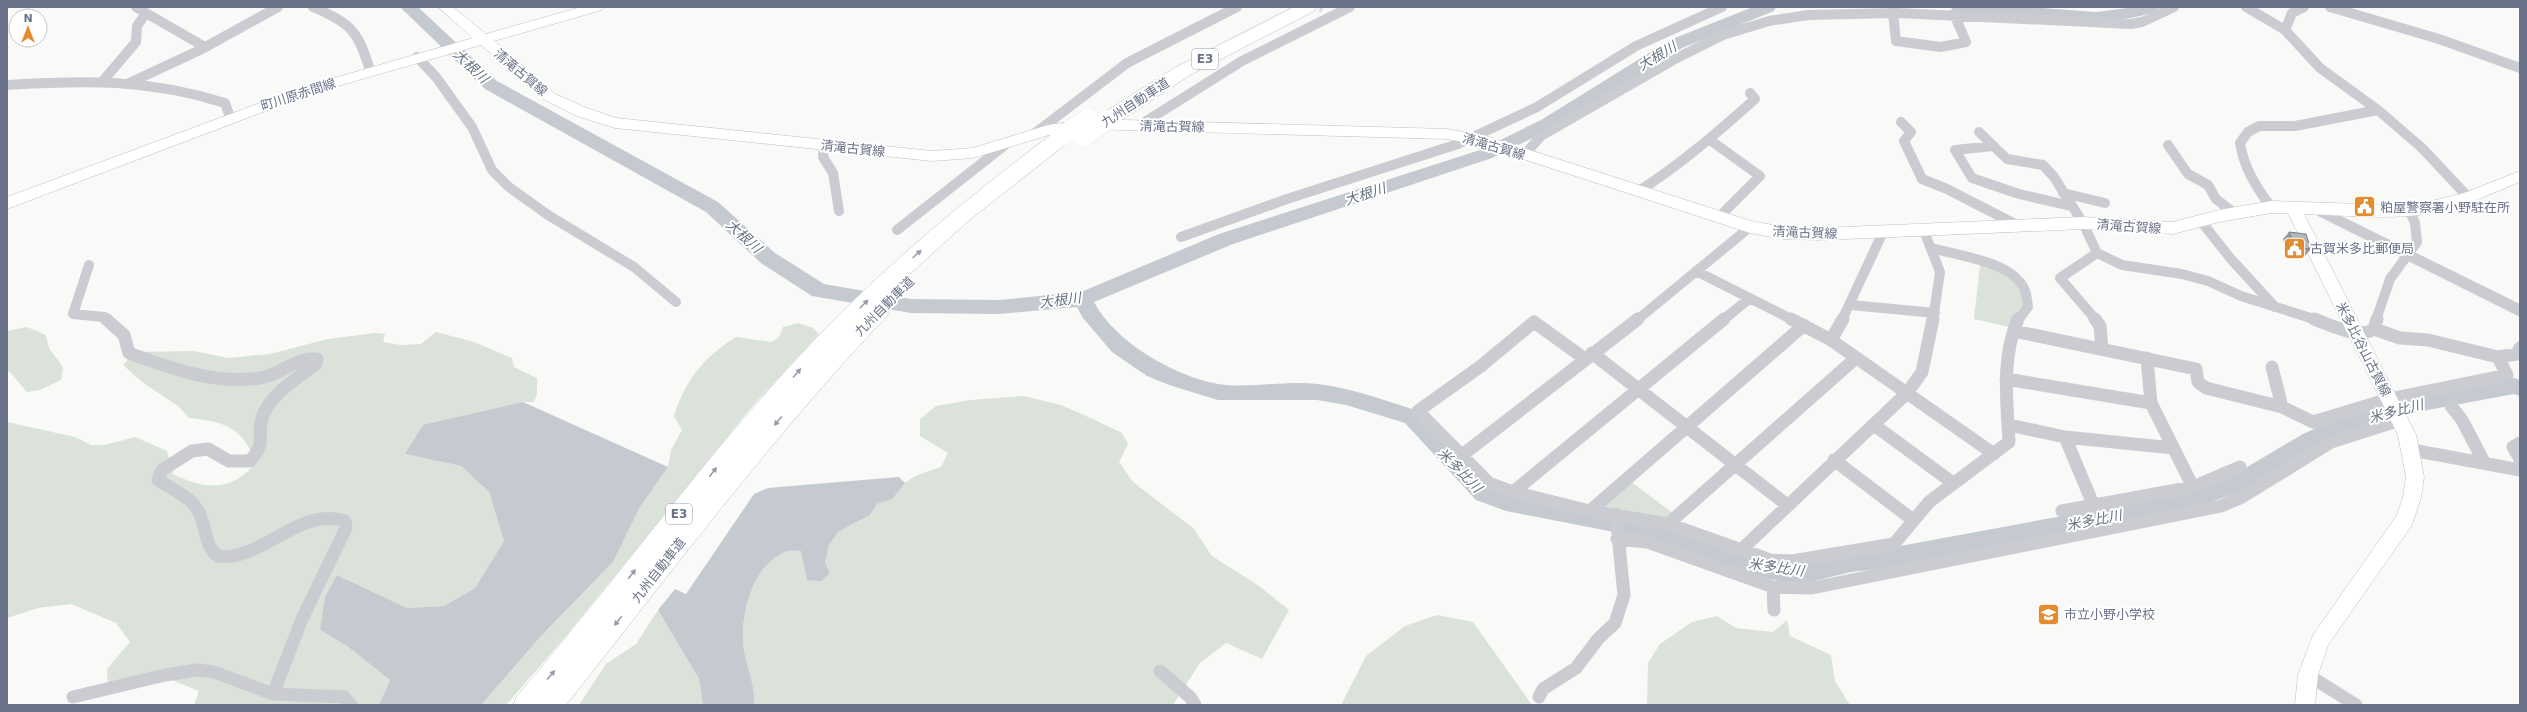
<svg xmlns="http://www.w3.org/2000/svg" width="2527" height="712" font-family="'DejaVu Sans','Noto Sans JP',sans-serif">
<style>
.green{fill:#dae2d9}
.water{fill:#c5cad1}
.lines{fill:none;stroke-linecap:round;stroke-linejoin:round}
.river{fill:#c5cad1;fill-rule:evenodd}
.minor-tunnel{stroke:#d5d8dc;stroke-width:10;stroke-dasharray:10 5.5;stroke-linecap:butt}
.secondary-casing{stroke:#bdbfc5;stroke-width:1}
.motorway-casing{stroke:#bdbec2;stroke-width:1}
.minor-far1{stroke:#cbccd1;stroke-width:10}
.minor{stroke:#cbccd1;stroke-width:13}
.tertiary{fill:#cbccd1;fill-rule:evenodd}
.secondary{fill:#fff;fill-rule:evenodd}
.motorway{fill:#fff;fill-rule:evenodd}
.motorway-bridge-casing{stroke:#bdbec2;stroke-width:20;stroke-linecap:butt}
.motorway-bridge{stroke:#fff;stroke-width:20}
.wall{fill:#979ca3}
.building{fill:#b0b5be;stroke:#7b7f85}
.oneway{fill:#969cac}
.labels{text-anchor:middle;stroke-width:4;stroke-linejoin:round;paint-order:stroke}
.shield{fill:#fff;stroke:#969cac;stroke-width:1}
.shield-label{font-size:12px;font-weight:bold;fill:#697289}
.street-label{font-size:13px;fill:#697289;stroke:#fff}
.poi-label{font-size:13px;fill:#697289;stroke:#fff;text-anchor:start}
.water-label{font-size:14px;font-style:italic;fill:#657383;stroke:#fff}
</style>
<rect width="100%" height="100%" fill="#f9faf8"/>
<path class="green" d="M1980,265C2006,272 2021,276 2024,307L2009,327L1974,319Z
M798,323L813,328L819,334L750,409L566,636L506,705H481L542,635L613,562L640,507L668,467L671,450L682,430L674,416C686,379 704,357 736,337L772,342L779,337L783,327Z
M27,327L46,335L49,348L63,367L61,380L40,390L27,392L9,371L7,372V331Z
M436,332L474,342L512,358L514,367L537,378V394L534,402H523L405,454L461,466L489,492L504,541L475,588L444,606L407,608L337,575L320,630L347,646L390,680L379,705H194L199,691L172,680L108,683L107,669L130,642L116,623L71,604L38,608L7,618V422L75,437L91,445H105L135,437L167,451L173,474C202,488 228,493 252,467C251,461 251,451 248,446C236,424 212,420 189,418L178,406L142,382L123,365L135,352L194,351L228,358L270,354L328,339L375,333L385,334L383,342L401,345L421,344Z
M1024,396L1061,405L1097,421L1122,433L1128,444L1119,462L1133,482L1193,528L1212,556L1259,586L1289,610L1262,659L1226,643L1200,663L1173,705H754C756,683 744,663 743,641C742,610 753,567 783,553C788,550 796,551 801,551L830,573L825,563L829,545L838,532L870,515L877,504C899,497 892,493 906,482C917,474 929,471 941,467L948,453L920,436V419L936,406L970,400Z
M1630,481L1674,514L1667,519L1601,509Z
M658,610L699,679L703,705H579L606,664L636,644Z
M1437,615L1473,622L1532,705H1341L1366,656L1405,626Z
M1717,616L1736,628L1773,632L1787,620L1790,636L1831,655L1835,681L1850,705H1647L1648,663L1660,644L1692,622Z"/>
<path class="water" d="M523,402L668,467L640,507L613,562L542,635L481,705H379L390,680L347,646L320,630L325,597L337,575L407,608L444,606L475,588L504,541L489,492L461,466L405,454L423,425Z
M899,477L905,483L892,499L877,504L870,515L838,532L829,545L825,563L830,573L821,581L807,580L801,551C796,551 788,550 783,553C753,567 742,610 743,641C744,663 756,683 754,705H703L699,679L658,610L675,589L686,594L754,494L768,488Z"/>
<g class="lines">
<path class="river" d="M400,7H418L497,81L718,202L775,253L824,284L911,299L999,300L1081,292L1219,234L1480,150L1541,120L1670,40L1753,7H1776L1774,11L1682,48L1553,128L1492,158L1233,244L1094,302C1115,342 1174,376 1218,384C1250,389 1285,380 1318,384C1350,388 1381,399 1412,409L1419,411L1492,488L1506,493L1645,520L1711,539L1747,555L1779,561L1806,563L1851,552L1895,547L2186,493L2232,476L2303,434L2338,418L2417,396L2514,378L2520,380V396L2514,394L2417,412L2352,431L2317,446L2247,489L2186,511L1895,567L1851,572L1806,583L1779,581L1744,574L1706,557L1645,538L1506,511L1476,500L1405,423L1346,405L1317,400H1218L1169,385L1147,376L1112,352L1083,318L1077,307L999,314L911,313L812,296L761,263L706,212L485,89Z
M1951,7H2029L2096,12L2135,7H2159L2157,11C2097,32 2022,17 1959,12L1953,11Z"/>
<path class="minor-tunnel" d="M1321,7L1323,8"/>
<defs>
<path id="secondary" d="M438,7H453L486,34L581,7H604L602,10L494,41L555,94L587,108L616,118L932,151L973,148L1048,125L1088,119L1447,129L1486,136L1751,221L1784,227L1822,228L2083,217L2173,222L2219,210L2271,201L2393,205L2428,202L2464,193L2520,171V182C2490,194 2459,209 2427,214C2386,220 2344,215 2304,214L2416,435L2424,477L2421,497L2412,525L2328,645L2318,675L2315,705H2295L2298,675L2313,635L2397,515L2403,497L2406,477L2398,435L2288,213H2271L2219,222L2173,234L2083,229L1822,240L1784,239L1750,233L1480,145L1447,139L1088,129L1049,135L973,158L932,161L615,128L577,116L545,100L481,45L313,93L7,209V197L303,87L473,38Z"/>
<path id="motorway" d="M1294,7H1317L1314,11L1190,75L1114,125L1107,127L1100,125L1097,120L1100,115L1176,67Z
M1064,128L1071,130L1074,135L1071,140L967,222L879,302L887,304L890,310L887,316C771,438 671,573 566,705H513L517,696C620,576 713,445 824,330C895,257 975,192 1057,130Z"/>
</defs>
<use href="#secondary" class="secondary-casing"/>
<use href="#motorway" class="motorway-casing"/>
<path class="minor-far1" d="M313,7C351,23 359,32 370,71
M2246,7L2285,30L2320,68L2378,110L2422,148L2468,197
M2330,7L2439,39L2520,68
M146,13L205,47
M1893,13L1896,41L1941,47L1966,42L1954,14
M2285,30L2292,13L2304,7
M417,57L436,77L472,127L492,170L509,187L548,215L634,267L676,302
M102,82L136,42L137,26L146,13L136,7
M127,84L200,50L278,7
M7,85C85,80 149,79 225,103L230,117
M1901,122L1911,132L1904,141L1922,179L1947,189L2019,226
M1140,125L1242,61L1350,7
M1979,132L2007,159L2043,165L2054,177L2083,223L2097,253L2122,265L2182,274L2208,281L2241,296L2317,320
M1034,134L1127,63L1237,7
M1710,140L1760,176L1719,217
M824,145L823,157L833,173L839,211
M2168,145L2188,174L2208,185L2216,199L2234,213
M1993,146L1955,150L1972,178L2019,194L2071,206
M1525,154L1541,136L1677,58L1723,35L1769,21L1808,15L1897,13L2131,24L2142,22L2174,7
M1639,191C1681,164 1718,132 1755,99L1750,93
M2063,193L2105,203
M2271,207C2256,187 2244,168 2240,143L2248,132L2259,126H2295L2378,110
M2200,220L2231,259L2275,307
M897,230L1005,145
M1924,231L1940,272L1933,320
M1181,237L1287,199L1458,144L1537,107L1636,46L1722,7
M1932,248C1956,255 2003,261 2019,281C2026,288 2027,298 2028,307L2018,320
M89,265L73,314L104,317L107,320
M1696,271L1793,320
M1851,305L1935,313
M1637,320L1750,227
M1723,320L1750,298
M1842,320L1883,232
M2096,320L2060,278L2097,253
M2376,320L2390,279L2417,242L2415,223L2409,210"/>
<path class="minor" d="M106,319L124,335L129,353C170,368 215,385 260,378C281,375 295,357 317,359L316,364C296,379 270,394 262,418C256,439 268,440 250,461H229L208,449L192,451L162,470L158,480C171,489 189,496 197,509C207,524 203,545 218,556C262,562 298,506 345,521L346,528L302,619L273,694
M1791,319L1831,340L1994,454
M2095,319L2100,326L2102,349
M2314,319C2331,325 2358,340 2374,329L2377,319
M2374,329L2400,338L2428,340L2498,357
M2014,331L2196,369L2198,382L2206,388L2282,407L2313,422L2389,399L2507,375L2498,357L2517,354L2520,348
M1831,340L1843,319
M1592,353L1787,505
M2147,358L2151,403L2193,487
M1585,359L1534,322L1481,366L1418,411L1489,483L1513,492L1590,511L1668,524L1770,560L1792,561L1894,544L1929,502L2009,442C2007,400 2001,359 2018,319
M2272,367L2282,407
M2006,379L2151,403
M2451,406L2462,420L2484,462
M1874,425L1953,483
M2009,425L2065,437L2173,448
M2065,437L2093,504
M2520,443L2513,447L2520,459
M2412,450L2520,470
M1461,456L1638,319
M1834,460L1913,520
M1513,492L1724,319
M1590,511L1804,325
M2062,511L2193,487L2240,467
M1668,524L1856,358
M1617,539L1647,542L1773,587L1812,588L2221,506L2242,497L2331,442L2400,420
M1741,550L1907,393L1922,372L1933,319
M1773,587L1774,610
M1160,671L1190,697L1195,705
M2308,675L2356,705
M73,697L165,675L197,670L214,672L273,694L344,697L351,705
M1539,697L1543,689L1576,668L1598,639L1615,623L1624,595L1616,514"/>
<path class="tertiary" d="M2317,204L2520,304V317L2312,213L2310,209L2312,205Z"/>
<use href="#secondary" class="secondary"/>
<use href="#motorway" class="motorway"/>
<defs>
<path id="motorway-bridge" d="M1064,135L1088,119
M1084,136L1107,120"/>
</defs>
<use href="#motorway-bridge" class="motorway-bridge-casing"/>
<use href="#motorway-bridge" class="motorway-bridge"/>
</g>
<path class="wall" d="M2289,232L2311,249L2305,256L2288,254L2283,239Z"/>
<path class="building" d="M2289,232L2306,234L2311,249L2294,247Z"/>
<defs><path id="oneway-solid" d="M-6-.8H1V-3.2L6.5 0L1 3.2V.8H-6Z"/></defs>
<g class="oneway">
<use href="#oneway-solid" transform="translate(917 254) rotate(-42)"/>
<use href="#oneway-solid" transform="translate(864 304) rotate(-45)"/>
<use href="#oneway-solid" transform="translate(797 373) rotate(-49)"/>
<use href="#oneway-solid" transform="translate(778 421) rotate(130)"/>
<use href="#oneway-solid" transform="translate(713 472) rotate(-51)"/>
<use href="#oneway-solid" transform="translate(632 574) rotate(-52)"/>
<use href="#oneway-solid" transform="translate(618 621) rotate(129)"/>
<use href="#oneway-solid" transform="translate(551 675) rotate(-50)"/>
</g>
<defs>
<symbol id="civic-square" viewBox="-11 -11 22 22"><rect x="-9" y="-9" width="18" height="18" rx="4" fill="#e48b2d" stroke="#fff"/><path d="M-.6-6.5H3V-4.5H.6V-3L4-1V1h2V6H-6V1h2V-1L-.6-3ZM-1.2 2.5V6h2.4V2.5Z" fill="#fff"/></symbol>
<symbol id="school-square" viewBox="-11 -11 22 22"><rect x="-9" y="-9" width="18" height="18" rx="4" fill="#e48b2d" stroke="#fff"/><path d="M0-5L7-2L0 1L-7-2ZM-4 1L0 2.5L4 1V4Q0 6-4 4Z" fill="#fff"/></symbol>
</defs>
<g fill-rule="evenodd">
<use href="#civic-square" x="2352" y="194" width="25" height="25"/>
<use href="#civic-square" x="2282" y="236" width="25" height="25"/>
<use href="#school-square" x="2036" y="602" width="25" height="25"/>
</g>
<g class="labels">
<g class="shield">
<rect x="1192" y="49" width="26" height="20" rx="3"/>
<rect x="666" y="504" width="26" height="20" rx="3"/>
</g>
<g class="shield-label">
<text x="1205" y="63">E3</text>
<text x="679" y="518">E3</text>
</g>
<g class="street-label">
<text transform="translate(521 72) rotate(40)" y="5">清滝古賀線</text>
<text transform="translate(298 94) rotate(-18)" y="5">町川原赤間線</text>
<text transform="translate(1135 102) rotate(-33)" y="5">九州自動車道</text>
<text transform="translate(1172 126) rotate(1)" y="5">清滝古賀線</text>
<text transform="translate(1494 146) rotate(16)" y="5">清滝古賀線</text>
<text transform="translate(853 148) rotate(6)" y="5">清滝古賀線</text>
<text transform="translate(2129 226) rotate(4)" y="5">清滝古賀線</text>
<text transform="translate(1805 232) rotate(2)" y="5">清滝古賀線</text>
<text transform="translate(884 306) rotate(-45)" y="5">九州自動車道</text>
<text transform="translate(2364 349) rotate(63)" y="5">米多比谷山古賀線</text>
<text transform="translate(658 570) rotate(-52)" y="5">九州自動車道</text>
</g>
<g class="poi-label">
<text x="2380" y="212">粕屋警察署小野駐在所</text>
<text x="2310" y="253">古賀米多比郵便局</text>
<text x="2064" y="619">市立小野小学校</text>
</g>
<g class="water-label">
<text transform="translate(1657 56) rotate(-31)" y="5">大根川</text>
<text transform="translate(471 66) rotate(43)" y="5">大根川</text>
<text transform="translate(1365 194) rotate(-18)" y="5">大根川</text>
<text transform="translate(744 236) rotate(42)" y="5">大根川</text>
<text transform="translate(1060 300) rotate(-7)" y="5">大根川</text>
<text transform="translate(2396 411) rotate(-15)" y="5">米多比川</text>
<text transform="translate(1460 470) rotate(45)" y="5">米多比川</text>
<text transform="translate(2094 520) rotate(-11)" y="5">米多比川</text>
<text transform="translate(1776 567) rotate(8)" y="5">米多比川</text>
</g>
</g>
<rect width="2527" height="712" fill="none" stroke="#697289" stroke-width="16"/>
<g transform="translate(28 28)"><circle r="19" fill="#ffffff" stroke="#c3c7d0"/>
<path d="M0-3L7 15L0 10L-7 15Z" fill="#e48b2d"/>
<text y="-6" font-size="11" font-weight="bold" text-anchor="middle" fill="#697289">N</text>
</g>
</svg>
